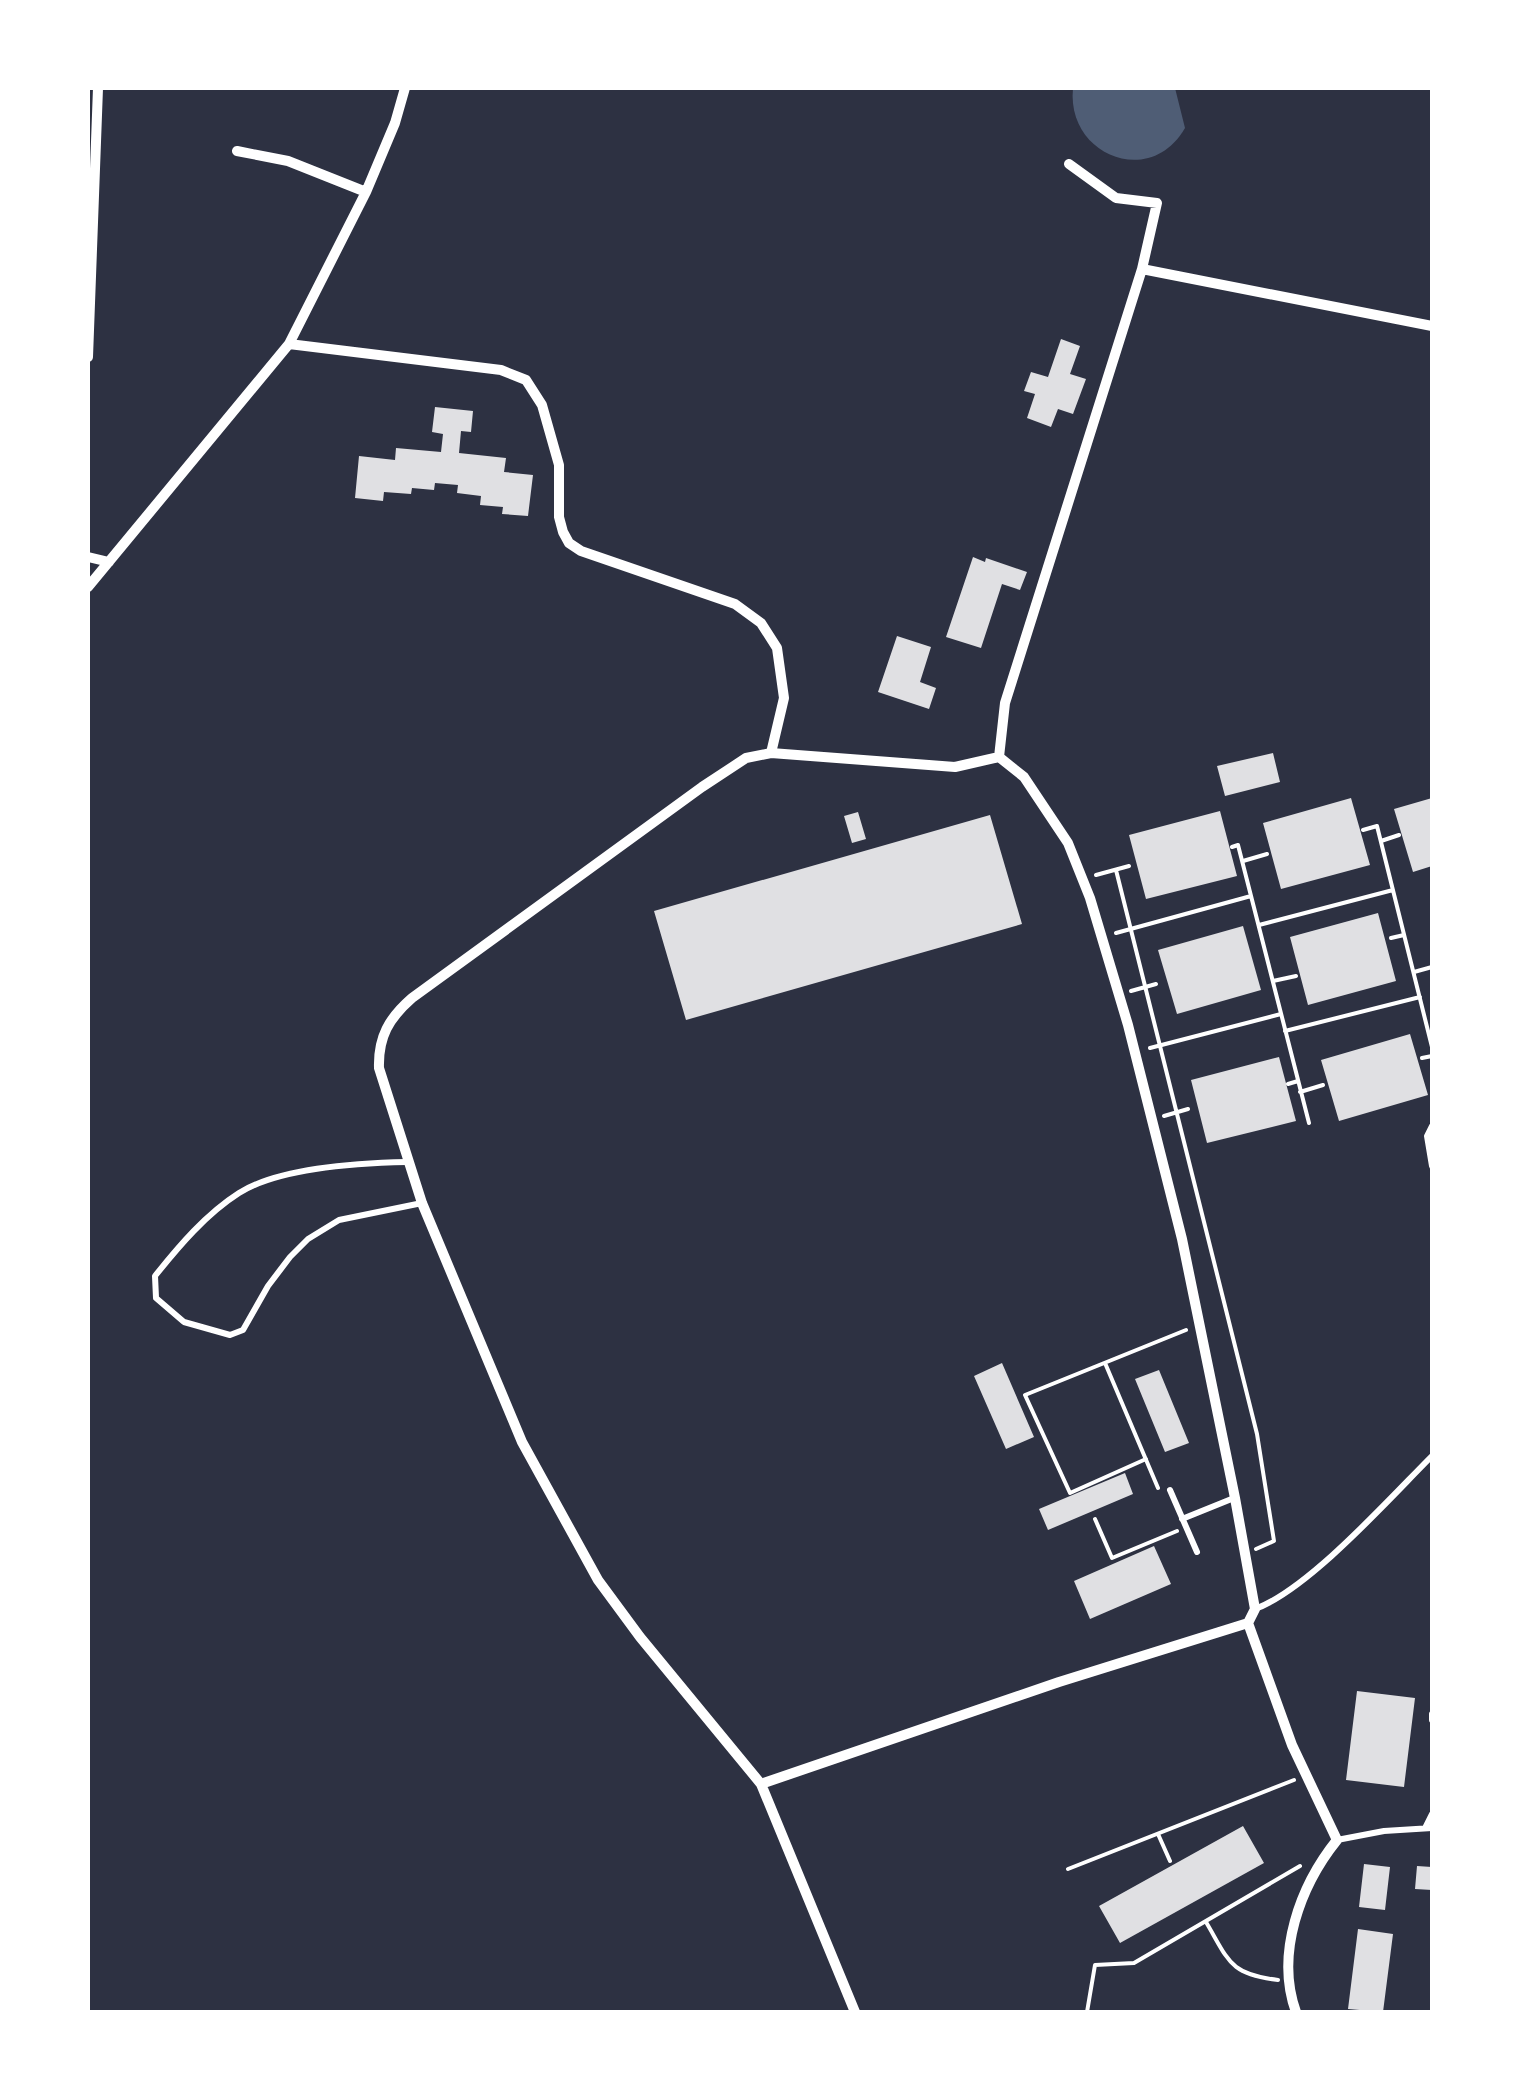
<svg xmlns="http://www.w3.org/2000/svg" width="1520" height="2100" font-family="'Archivo Narrow',sans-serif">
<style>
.water{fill:#4f5d75}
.building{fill:#e0e0e3}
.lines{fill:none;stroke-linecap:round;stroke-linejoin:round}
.path{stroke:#fff;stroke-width:4}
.service{stroke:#fff;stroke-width:6}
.minor{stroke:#fff;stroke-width:10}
</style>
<rect width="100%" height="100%" fill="#2d3142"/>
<path class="water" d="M1073,88H1175L1185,128C1150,189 1066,155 1073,88Z"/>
<path class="building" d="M1061,339L1080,346L1070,374L1086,379L1073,414L1058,409L1051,427L1027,418L1035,394L1024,391L1031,372L1048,377Z
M435,407L473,411L471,432L461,431L459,453L506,458L504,472L533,475L528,516L502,514L503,507L480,505L481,496L457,493L458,485L435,483L434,490L412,488L411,494L384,492L383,501L355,498L359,456L395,460L396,448L441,452L443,434L432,432Z
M973,557L985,562L986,558L1027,572L1020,590L1002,584L981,648L946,637Z
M897,636L931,647L920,682L936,688L929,709L878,692Z
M1273,753L1280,782L1225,796L1217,766Z
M1351,798L1370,865L1281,889L1263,823Z
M1432,798V866L1413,872L1394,809Z
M1220,811L1237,876L1146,899L1129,835Z
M858,812L866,839L852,843L844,816Z
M990,815L1022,924L686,1020L654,911Z
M1378,913L1396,981L1308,1005L1290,937Z
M1243,926L1261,990L1177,1014L1158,950Z
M1410,1034L1428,1095L1339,1121L1321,1060Z
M1279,1057L1296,1121L1207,1143L1191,1080Z
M1002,1363L1034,1437L1006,1449L974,1376Z
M1159,1370L1189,1443L1165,1452L1135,1379Z
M1125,1473L1133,1494L1048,1530L1039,1509Z
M1154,1546L1171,1584L1090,1619L1074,1581Z
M1357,1691L1415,1698L1404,1787L1346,1780Z
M1243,1826L1264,1863L1120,1943L1099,1906Z
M1364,1864L1390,1867L1385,1910L1359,1907Z
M1417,1866L1432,1867V1890L1415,1889Z
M1358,1929L1393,1934L1383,2012L1348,2009Z"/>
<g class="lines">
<path class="path" d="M1363,830L1377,826L1432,1047
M1381,841L1399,835
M1232,847L1238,845L1309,1123
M1243,861L1267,854
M1116,870L1257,1434L1274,1541L1256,1549
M1096,875L1129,866
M1259,925L1393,890
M1116,933L1251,896
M1391,938L1404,935
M1414,972L1432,967
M1273,981L1296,976
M1131,991L1156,984
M1285,1031L1420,997
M1150,1048L1281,1014
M1422,1058L1432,1056
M1288,1084L1298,1081
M1300,1092L1323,1085
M1164,1116L1188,1109
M1105,1363L1158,1488
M1146,1459L1070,1493L1025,1395L1186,1330
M1095,1519L1112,1558L1177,1531
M1158,1834L1170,1861
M1068,1869L1294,1780
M1206,1922C1229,1961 1229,1974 1278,1980
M1087,2012L1095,1965L1134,1963L1300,1866"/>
<path class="service" d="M1432,1126L1427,1136L1432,1166
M407,1162C359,1163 280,1167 239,1193C206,1214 179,1246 155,1276L156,1298L184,1322L230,1335L243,1330L268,1286L290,1257L308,1239L339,1220L422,1203
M1170,1490L1197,1552
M1182,1519L1234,1498
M1255,1609C1309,1589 1389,1499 1432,1456
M1432,1714V1720
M1425,1828L1432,1814
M1337,1840L1384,1831L1432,1828"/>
<path class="minor" d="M237,151L288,161L366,192
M1069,164L1116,198L1157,203L1142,269
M289,344L501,370L526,380L542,405L559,465V517L563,532L569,543L581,551L735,604L761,623L777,648L784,698L771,753L955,767L999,757
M88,357L98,88
M88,557L109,562
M88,587L289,344L366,192L395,123L405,88
M771,753L746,758L702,787L412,998C389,1018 378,1037 379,1068L422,1203L522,1442L598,1580L640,1637L761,1784L855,2012
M999,757L1024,777L1068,843L1090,898L1128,1025L1182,1239L1235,1498L1255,1609L1248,1623L1292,1745L1337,1840C1300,1886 1275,1954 1296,2012
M999,757L1005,703L1142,269L1432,326
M761,1784L1059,1682L1248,1623"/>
</g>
<rect width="1520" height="2100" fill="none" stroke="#ffffff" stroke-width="180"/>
</svg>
